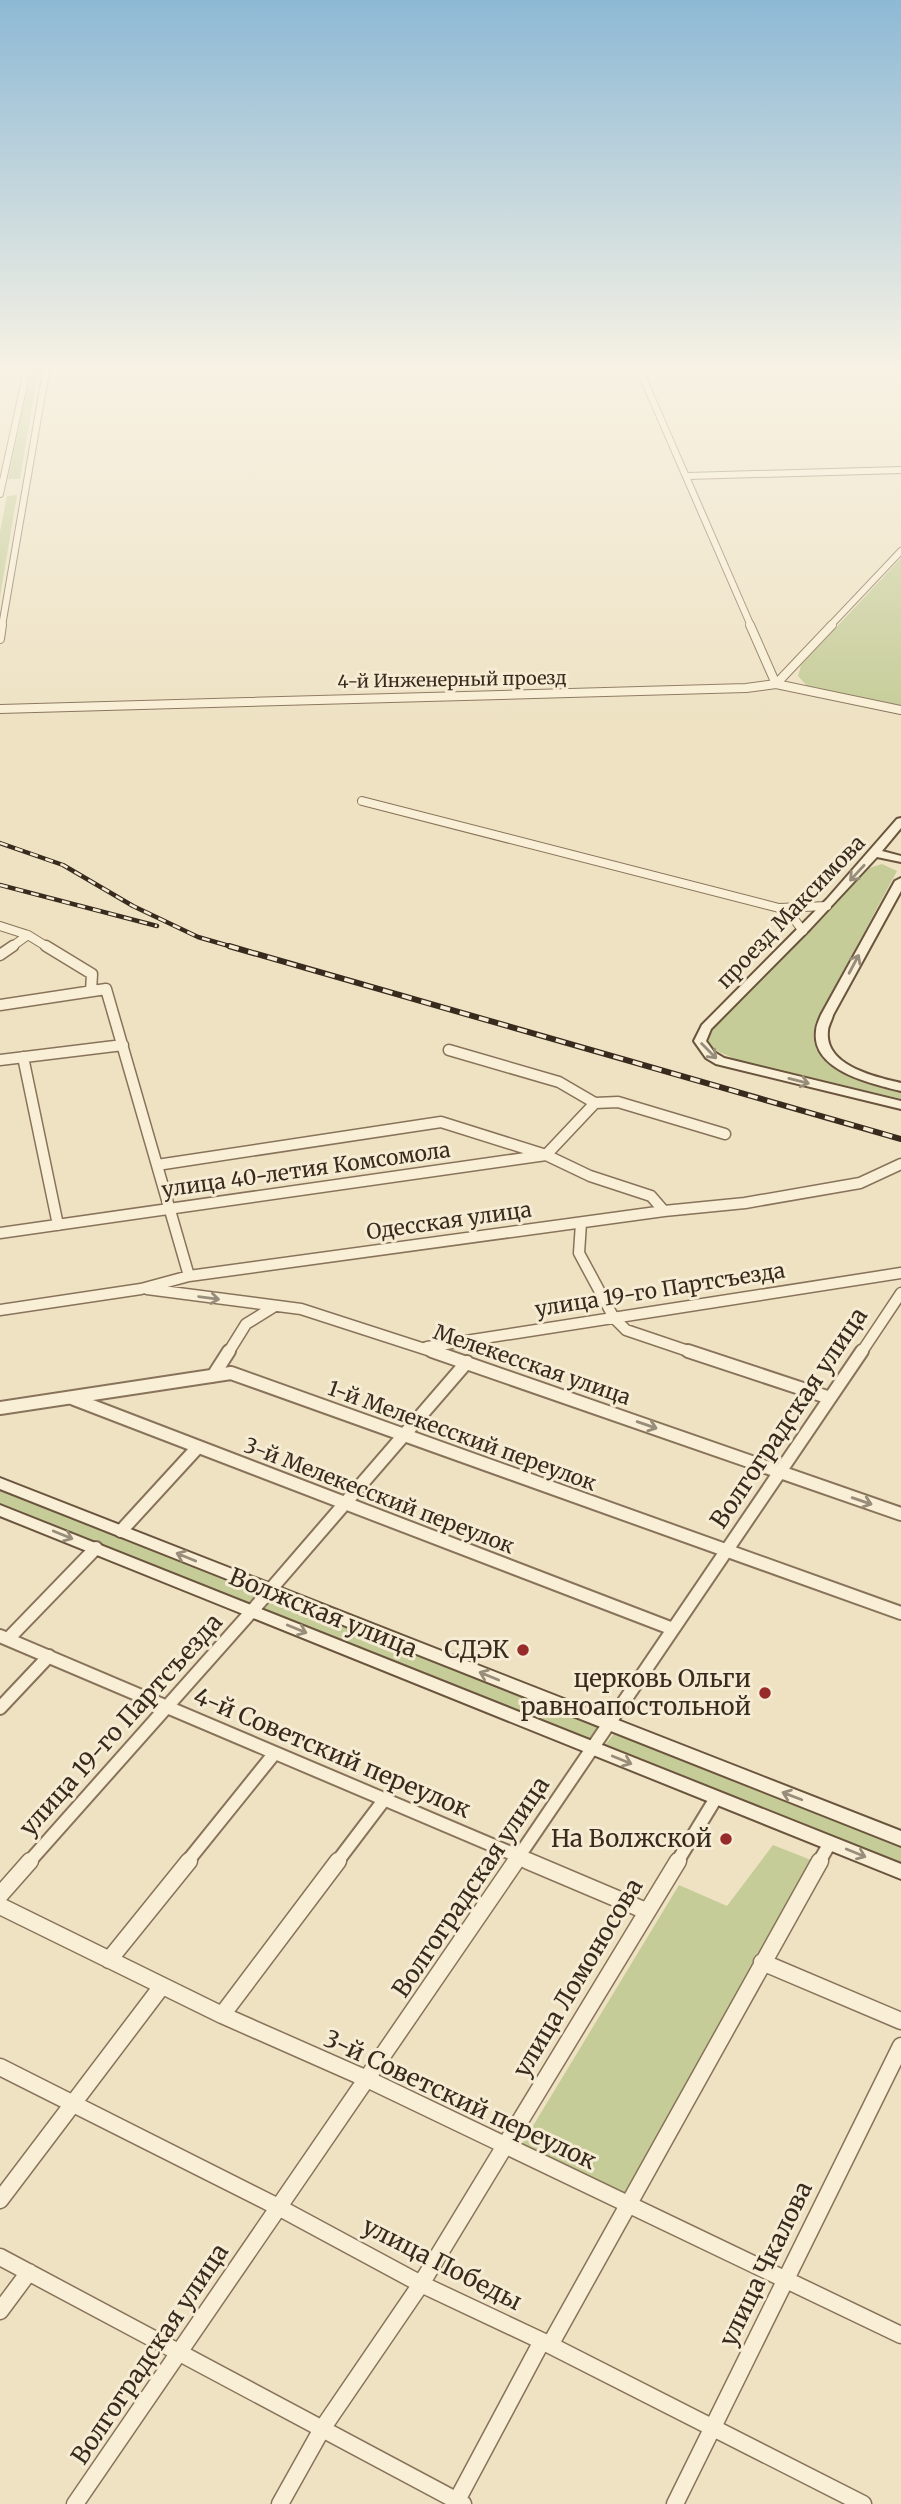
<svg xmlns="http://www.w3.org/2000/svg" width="901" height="2504" font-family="Merriweather,serif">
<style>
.green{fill:#c5cc97}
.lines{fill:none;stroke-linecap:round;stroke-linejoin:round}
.minor-far4-casing{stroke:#88735a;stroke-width:8}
.minor-far3-casing{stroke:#88735a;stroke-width:10}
.minor-far2-casing{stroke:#88735a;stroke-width:13}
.minor-far1-casing{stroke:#88735a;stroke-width:16}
.minor-casing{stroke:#88735a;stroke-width:19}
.secondary-casing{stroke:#6a543d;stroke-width:4}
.minor-far4{stroke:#f9efd6;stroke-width:6}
.minor-far3{stroke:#f9efd6;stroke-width:8}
.minor-far2{stroke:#f9efd6;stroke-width:10}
.minor-far1{stroke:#f9efd6;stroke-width:12}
.minor{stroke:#f9efd6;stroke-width:16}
.secondary{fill:#f9efd6;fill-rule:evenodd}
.rail-far1-casing{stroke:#382b1e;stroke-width:4.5}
.rail-casing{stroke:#382b1e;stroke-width:6}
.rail-far1{stroke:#f5ecd3;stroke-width:2.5;stroke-dasharray:8;stroke-linecap:butt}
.rail{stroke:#f5ecd3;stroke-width:3.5;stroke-dasharray:10;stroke-linecap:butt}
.oneway{stroke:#988d7a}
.poi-dot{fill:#972b2a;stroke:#f5ecd3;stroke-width:2.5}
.labels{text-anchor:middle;stroke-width:6;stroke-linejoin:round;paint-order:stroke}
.far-street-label{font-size:18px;fill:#382b1e;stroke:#f5ecd3}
.street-label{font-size:21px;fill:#382b1e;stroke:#f5ecd3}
.near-street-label{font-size:24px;fill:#382b1e;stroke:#f5ecd3}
.near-poi-label{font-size:24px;fill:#382b1e;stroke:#f5ecd3;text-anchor:end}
</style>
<rect width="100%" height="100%" fill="#eee2c3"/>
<path class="green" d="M31,371H38L20,479H8Z
M17,495L0,597V532L7,496Z
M901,558V707L808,687L798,676L801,665Z
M882,864L897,871L816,1022C800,1069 869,1083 901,1091V1099L737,1060L715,1050L707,1040L711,1029L869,868Z
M0,1489L261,1593L249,1605L0,1504Z
M271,1597L601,1729L592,1742L260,1609Z
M614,1734L901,1847V1863L605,1745Z
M773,1845L816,1862L629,2195L522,2144L679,1885L727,1906Z"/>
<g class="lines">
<defs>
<path id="minor-far4" d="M640,371L751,626
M688,476L901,470
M0,494L27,371
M2,626L46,371
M830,626L901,551"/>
<path id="minor-far3" d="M750,625L776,684
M0,639L2,625
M776,684L832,625
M0,709L746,688L776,684L901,710
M362,801L779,908L827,906
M782,910L794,919L803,931
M0,926L28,935L49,948
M10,948L28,935"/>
<path id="minor-far2" d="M46,946L92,974L91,991
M0,955L13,946
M0,1005L106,989L189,1276
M449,1050L559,1082L595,1103L618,1102L725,1134
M23,1057L58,1225
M0,1060L123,1045
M157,1165L441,1122L546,1155L590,1176L651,1196L664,1211
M581,1223L579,1253L614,1318L626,1330L694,1353
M0,1233L546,1155L595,1103
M147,1289L301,1309L437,1353
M0,1310L141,1289L189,1276L664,1211L745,1203L860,1183L901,1164
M427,1347L901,1273
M228,1353L246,1324L275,1306
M861,1353L901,1293"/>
<path id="minor-far1" d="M432,1351L901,1514
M688,1351L830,1398
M213,1376L229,1351
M74,1399L673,1629
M0,1408L231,1373L901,1613
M121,1531L198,1447
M0,1636L532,1862
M8,1639L96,1548
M0,1708L49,1656
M29,1862L252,1611L467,1362
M187,1862L274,1754
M337,1862L384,1800
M515,1862L862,1351
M677,1862L716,1798
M819,1862L830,1843"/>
<path id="minor" d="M528,1861L646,1911
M0,1895L30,1861
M0,1906L222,2015L367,2079L901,2335
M109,1960L189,1861
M762,1962L901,2021
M222,2015L338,1861
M0,2067L280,2208L421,2284L542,2341L863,2504
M0,2200L162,1986
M0,2257L463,2504
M0,2311L29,2272
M550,2345L820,1861
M75,2504L516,1861
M280,2504L322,2429L421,2284L678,1861
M455,2504L542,2341
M675,2504L901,2046"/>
<path id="secondary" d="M901,818V828L882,851L901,856V862L877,857L810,929L711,1029L706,1041L714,1052L724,1058L901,1101V1109L716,1064L706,1058L694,1041L702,1025L827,899L897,819Z
M901,878V891L833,1015C832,1020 828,1026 828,1031C824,1066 876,1077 901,1083V1091C873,1084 811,1071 816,1031C816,1026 819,1020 821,1015L895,881Z
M0,1478L901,1831V1846L0,1489Z
M0,1505L901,1864V1879L0,1516Z"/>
</defs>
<use href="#minor-far4" class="minor-far4-casing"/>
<use href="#minor-far3" class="minor-far3-casing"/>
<use href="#minor-far2" class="minor-far2-casing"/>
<use href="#minor-far1" class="minor-far1-casing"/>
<use href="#minor" class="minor-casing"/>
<use href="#secondary" class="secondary-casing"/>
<use href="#minor-far4" class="minor-far4"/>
<use href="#minor-far3" class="minor-far3"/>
<use href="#minor-far2" class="minor-far2"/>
<use href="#minor-far1" class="minor-far1"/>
<use href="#minor" class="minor"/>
<use href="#secondary" class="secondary"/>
<defs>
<path id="rail-far1" d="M0,843L63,865L133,906L198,937L236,948
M0,885L157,926"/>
<path id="rail" d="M229,946L901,1139"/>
</defs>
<use href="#rail-far1" class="rail-far1-casing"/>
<use href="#rail" class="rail-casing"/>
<use href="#rail-far1" class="rail-far1"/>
<use href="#rail" class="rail"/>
</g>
<defs><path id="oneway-shaft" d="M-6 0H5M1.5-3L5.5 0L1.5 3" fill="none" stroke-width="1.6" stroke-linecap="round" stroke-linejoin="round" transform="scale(1.75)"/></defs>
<g class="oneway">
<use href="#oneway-shaft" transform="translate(857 873) rotate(133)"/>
<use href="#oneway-shaft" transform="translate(854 964) rotate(-62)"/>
<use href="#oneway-shaft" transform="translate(709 1051) rotate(45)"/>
<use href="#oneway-shaft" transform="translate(799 1081) rotate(14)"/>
<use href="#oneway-shaft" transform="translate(209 1298) rotate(8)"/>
<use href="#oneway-shaft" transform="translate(647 1425) rotate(19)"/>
<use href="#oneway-shaft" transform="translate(862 1501) rotate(19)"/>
<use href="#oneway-shaft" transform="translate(63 1535) rotate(22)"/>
<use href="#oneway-shaft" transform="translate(186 1557) rotate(-158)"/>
<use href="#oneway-shaft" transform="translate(297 1629) rotate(22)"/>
<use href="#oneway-shaft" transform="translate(489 1676) rotate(-158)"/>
<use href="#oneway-shaft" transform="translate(622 1760) rotate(22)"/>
<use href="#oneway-shaft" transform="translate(792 1796) rotate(-159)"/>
<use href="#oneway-shaft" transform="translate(856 1853) rotate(22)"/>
</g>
<linearGradient id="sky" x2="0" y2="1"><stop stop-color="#8db9d5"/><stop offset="0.51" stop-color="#f7f2e4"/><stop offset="1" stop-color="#f7f2e4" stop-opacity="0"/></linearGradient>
<rect width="901" height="721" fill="url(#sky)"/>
<g class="poi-dot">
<circle cx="523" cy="1650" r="7"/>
<circle cx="765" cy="1693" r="7"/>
<circle cx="726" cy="1839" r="7"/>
</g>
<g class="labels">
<g class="far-street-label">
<text transform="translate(452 680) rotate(-1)" y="6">4-й Инженерный проезд</text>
</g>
<g class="street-label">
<text transform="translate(791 912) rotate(-46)" y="7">проезд Максимова</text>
<text transform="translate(306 1170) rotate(-8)" y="7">улица 40-летия Комсомола</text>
<text transform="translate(449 1221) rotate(-8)" y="7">Одесская улица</text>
<text transform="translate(660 1290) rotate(-9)" y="7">улица 19-го Партсъезда</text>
<text transform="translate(532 1365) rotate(19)" y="7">Мелекесская улица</text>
<text transform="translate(462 1436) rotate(20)" y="7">1-й Мелекесский переулок</text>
<text transform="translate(379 1496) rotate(21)" y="7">3-й Мелекесский переулок</text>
</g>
<g class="near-street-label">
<text transform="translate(789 1418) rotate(-56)" y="8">Волгоградская улица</text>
<text transform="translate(323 1613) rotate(22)" y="8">Волжская улица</text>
<text transform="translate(121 1725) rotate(-48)" y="8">улица 19-го Партсъезда</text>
<text transform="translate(332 1753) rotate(23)" y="8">4-й Советский переулок</text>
<text transform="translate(471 1887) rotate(-56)" y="8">Волгоградская улица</text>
<text transform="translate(578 1978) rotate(-59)" y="8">улица Ломоносова</text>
<text transform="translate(460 2100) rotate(25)" y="8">3-й Советский переулок</text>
<text transform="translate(442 2264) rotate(27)" y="8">улица Победы</text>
<text transform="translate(766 2264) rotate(-64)" y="8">улица Чкалова</text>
<text transform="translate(150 2354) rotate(-56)" y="8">Волгоградская улица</text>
</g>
<g class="near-poi-label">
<text x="509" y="1658">СДЭК</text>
<text x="751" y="1687">церковь Ольги<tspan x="751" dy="28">равноапостольной</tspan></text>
<text x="712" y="1847">На Волжской</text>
</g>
</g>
</svg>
